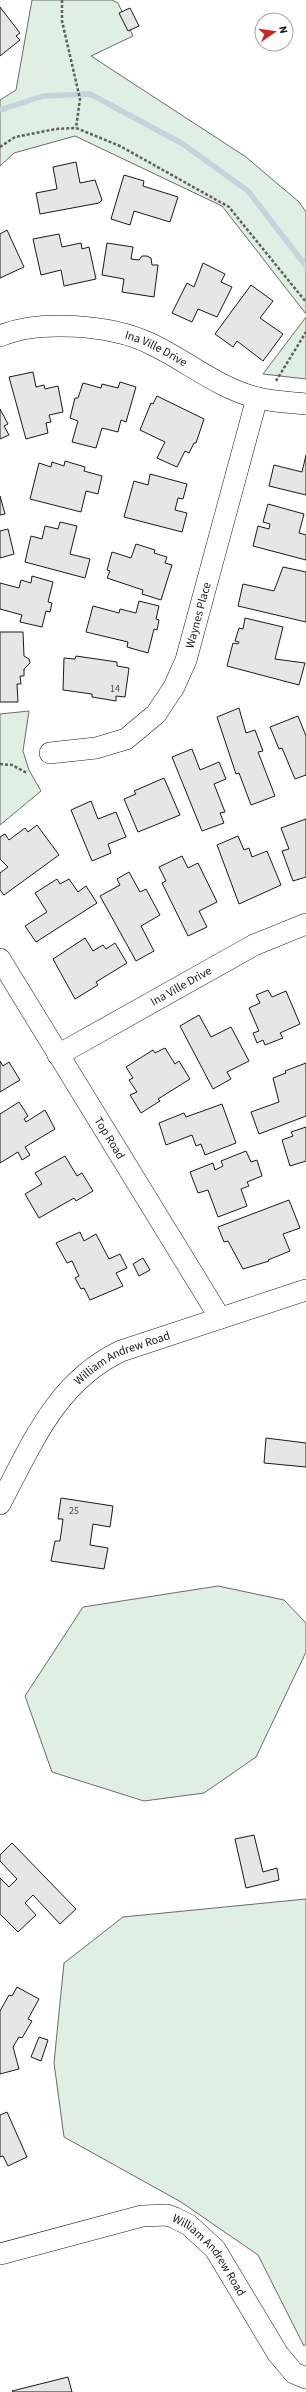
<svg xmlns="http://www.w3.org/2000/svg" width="306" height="2392" font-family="'Source Sans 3',sans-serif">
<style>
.green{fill:#e0efe3;stroke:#6a6a6a}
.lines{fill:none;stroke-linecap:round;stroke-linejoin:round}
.stream{stroke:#c6d2dc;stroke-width:5.5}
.building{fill:#e6e6e6;stroke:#1a1a1a}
.minor-casing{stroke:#1a1a1a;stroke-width:22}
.path{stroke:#5f5f5f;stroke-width:2.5;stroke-dasharray:3 2;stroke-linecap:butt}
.minor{stroke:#fff;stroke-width:21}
.labels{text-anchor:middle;stroke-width:3;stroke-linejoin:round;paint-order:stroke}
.number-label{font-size:10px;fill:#4d4d4d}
.street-label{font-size:12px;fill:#1a1a1a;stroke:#fff}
</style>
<rect width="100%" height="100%" fill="#fff"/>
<path class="green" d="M32,0H112L118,3L133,36L91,56L246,157L299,202L306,212V314L222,206L75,136L14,153L0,166V100L16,90Z
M306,317V379L263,374Z
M29,711L23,751L29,770L41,791L0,825V714Z
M218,1586L284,1600L306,1623V1652L256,1757L204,1793L144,1801L52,1772L25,1696L83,1607Z
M306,1899V2344L304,2346L258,2255L181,2202L64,2137L54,2063L64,1963L123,1917Z"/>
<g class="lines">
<path class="stream" d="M0,110L43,96L90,94L183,144L248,191L306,266"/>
</g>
<path class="building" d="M0,7L20,33L16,36L20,40L0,56Z
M130,8L139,26L128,31L119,13Z
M76,162L80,183L95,180L102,200L99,203L40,214L36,193L57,189L53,167Z
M124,175L144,181L143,186L178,197L170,222L134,211L130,225L111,219Z
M7,230L24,267L0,278V234Z
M59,234L62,247L81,243L82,249L89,247L96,279L64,286L61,270L41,275L33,239Z
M107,243L133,247L131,259L139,260L142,256H147L151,258L152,265H158L154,297L122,292L124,279L102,275Z
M203,263L225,274L221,282L232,287L217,317L198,309L192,322L172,313L187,283L194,287Z
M251,285L273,301L260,318L283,334L263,361L237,341L233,347L215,334Z
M33,372L36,387L44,385L45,389L58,386L63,412L49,415L51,422L46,423L48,433L26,439L9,377Z
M120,382L136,387L126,422L121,420L118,432L102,428L96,448L72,442L78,421L70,418L75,398H78L83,383L101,388L102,384L118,388Z
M157,396L204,419L196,443H194L189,453L185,451L177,467L157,458L165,442L140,430L151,403L153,404Z
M0,409L8,424L4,426L9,435L0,439Z
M306,455V495L269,486L274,465L302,472Z
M65,461L85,467L84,471L102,476L98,494L86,491L81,512L30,499L39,463L51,467L52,462L64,466Z
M150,474L187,484L183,499L178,498L175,510L187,513L182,532L124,517L134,481L148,485Z
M0,496L5,514L0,515Z
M268,504L304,514L299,533L306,535V560L253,546L258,526L269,529L270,524L263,522Z
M60,522L77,526L70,554L90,559L85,578L25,562L31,536L42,539L45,526L58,529Z
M8,529L14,554L0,558V531Z
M136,544L155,550L154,553L167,557L165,563L172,565L161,600L142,594L143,590L107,578L110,571L107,570L112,552L131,558Z
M283,567L306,572V622L238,606L243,584L274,591Z
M32,576L53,582L48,602L52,603L50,612L46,611L42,627L20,622L22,615L0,609V583L19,588L21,580L31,583Z
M139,601L159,606L156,619L159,620L157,630L154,629L148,653L127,647L128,642L86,632L93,606L119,613L120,609L136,613Z
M245,618L283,627L275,659L305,663L299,685L227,666L233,643L238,644L239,642L235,641L239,628L243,629Z
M0,632H23L24,656L29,659L30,663L24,669V676H20L21,684H17L18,702H0Z
M76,656L117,662V666L129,668L125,697L116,696V701L92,697V694L63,690L64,658L75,659Z
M239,708L246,733L255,730L263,751L258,752L275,796L251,805L239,773L236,774L217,717Z
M298,716L306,736V775L295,779L282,748L279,749L270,727Z
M192,749L200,770L219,762L226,779L214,784L225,812L220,813L224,823L202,831L172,757Z
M164,778L180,815L138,832L124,799L136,794L134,791Z
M91,801L98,819L116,812L126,837L108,844L111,853L92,861L71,810Z
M306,819V877L293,881L282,851L289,849L281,828Z
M37,825L59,855L4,895L0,890V873L8,867L0,859V837L5,834L9,840L25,828L28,832Z
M238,836L244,850L249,848L252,857L267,851L281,885L239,904L217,845Z
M182,856L188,868L198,863L217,902L199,911L207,927L188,936L162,883L166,881L159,867Z
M129,872L140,892L146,889L160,915L141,926L154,951L136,961L100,896L120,885L117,879Z
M57,879L60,884L69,879L78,892L86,886L97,903L36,942L25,926L47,912L35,893Z
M85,938L93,951L103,945L106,949L115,943L127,963L96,982L98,985L75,999L53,959Z
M268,990L272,997L286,991L300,1024L280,1033L283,1038L265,1045L263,1040L257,1043L253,1033L259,1031L249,1008L260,1003L256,995Z
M199,1015L211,1037L231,1027L249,1061L227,1072L231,1079L213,1089L180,1026Z
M165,1048L175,1064L179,1061L190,1079L158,1099L160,1101L141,1113L130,1095L137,1092L129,1080L133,1078L126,1067L153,1050L155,1053Z
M0,1061L3,1066L9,1062L20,1080L0,1092Z
M306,1063V1116L259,1134L251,1112L279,1102L273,1078L286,1073L285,1071Z
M19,1102L28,1116L24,1119L26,1122L45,1110L55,1129L25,1147L30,1155L22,1160L18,1152L0,1163V1114Z
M222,1104L236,1143L205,1155L201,1144L196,1146L192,1135L166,1145L159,1123L184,1113L186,1117Z
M306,1127V1161L290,1166L282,1140L293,1136L291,1132Z
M246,1151L251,1162L257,1160L262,1176L247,1182L249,1186L241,1189L247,1206L218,1217L208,1190L198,1193L190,1172L213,1163L215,1170L223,1166L221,1161Z
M65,1156L77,1176L82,1173L93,1191L76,1201L74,1198L39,1218L25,1194L42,1184L35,1173Z
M289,1200L300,1228L283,1234L290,1251L268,1260L269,1261L243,1269L228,1241L224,1242L218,1227Z
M80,1232L84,1241L96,1234L109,1259L120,1254L127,1268L116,1273L123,1286L90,1300L84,1288L81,1289L75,1278L79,1276L72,1261L67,1263L56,1243Z
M143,1258L150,1270L139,1276L133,1264Z
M266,1438L306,1443V1467L264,1463Z
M61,1498L113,1506L110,1527L93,1524L90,1545L108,1548L104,1569L51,1561L55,1541H60L63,1519H58Z
M254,1835L263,1872L277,1868L279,1880L246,1888L235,1839Z
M12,1843L76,1909L60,1924L33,1895L25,1903L36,1915L18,1932L0,1914V1878L9,1887L17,1879L0,1861V1855Z
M17,1987L39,1999L28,2019L32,2021L22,2038L19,2037L13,2047L19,2069L0,2074V2011L9,1995L12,1996Z
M39,2037L48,2040L41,2061L31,2057Z
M7,2112L27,2157L8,2166L3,2156L0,2157V2115Z
M68,2377L72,2392H13L12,2391Z"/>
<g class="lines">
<defs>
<g id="minor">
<path id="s1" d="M0,336C39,319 111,325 149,343C186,360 217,388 258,398C273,402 290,402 306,404"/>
<path id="s2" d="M50,753L96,748L126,739L156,714L174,687L186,660L257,398"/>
<path id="s3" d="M0,959L220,1318"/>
<path id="s4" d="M58,1055L254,945L306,924"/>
<path id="s5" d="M0,1504C32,1444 56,1382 121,1351L306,1290"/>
<path id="s6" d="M0,2254L142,2216L167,2215L175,2218L189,2225L215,2249L278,2354L294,2373L306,2378"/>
</g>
</defs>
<use href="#minor" class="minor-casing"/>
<path class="path" d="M62,0V21L80,99L76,128
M0,147L15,137L56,129L76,128L120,146L229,207L306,302
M276,381L306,332
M0,764L12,765L27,773"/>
<use href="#minor" class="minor"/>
</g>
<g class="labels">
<g class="number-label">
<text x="115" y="692">14</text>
<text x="74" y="1514">25</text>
</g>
<g class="street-label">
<text dy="4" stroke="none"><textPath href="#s1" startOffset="161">Ina Ville Drive</textPath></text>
<text dy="4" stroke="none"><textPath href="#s2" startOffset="225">Waynes Place</textPath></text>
<text dy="4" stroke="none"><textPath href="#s4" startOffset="141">Ina Ville Drive</textPath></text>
<text dy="4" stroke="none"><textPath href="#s3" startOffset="210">Top Road</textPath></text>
<text dy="4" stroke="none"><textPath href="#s5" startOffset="197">William Andrew Road</textPath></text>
<text dy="4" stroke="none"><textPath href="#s6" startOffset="232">William Andrew Road</textPath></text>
</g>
</g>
<g transform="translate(274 32) rotate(77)"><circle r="19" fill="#ffffff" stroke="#a3a3a3"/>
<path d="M0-3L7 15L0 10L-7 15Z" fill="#c62828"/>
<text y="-6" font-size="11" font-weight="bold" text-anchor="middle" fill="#1a1a1a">N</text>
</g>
</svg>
